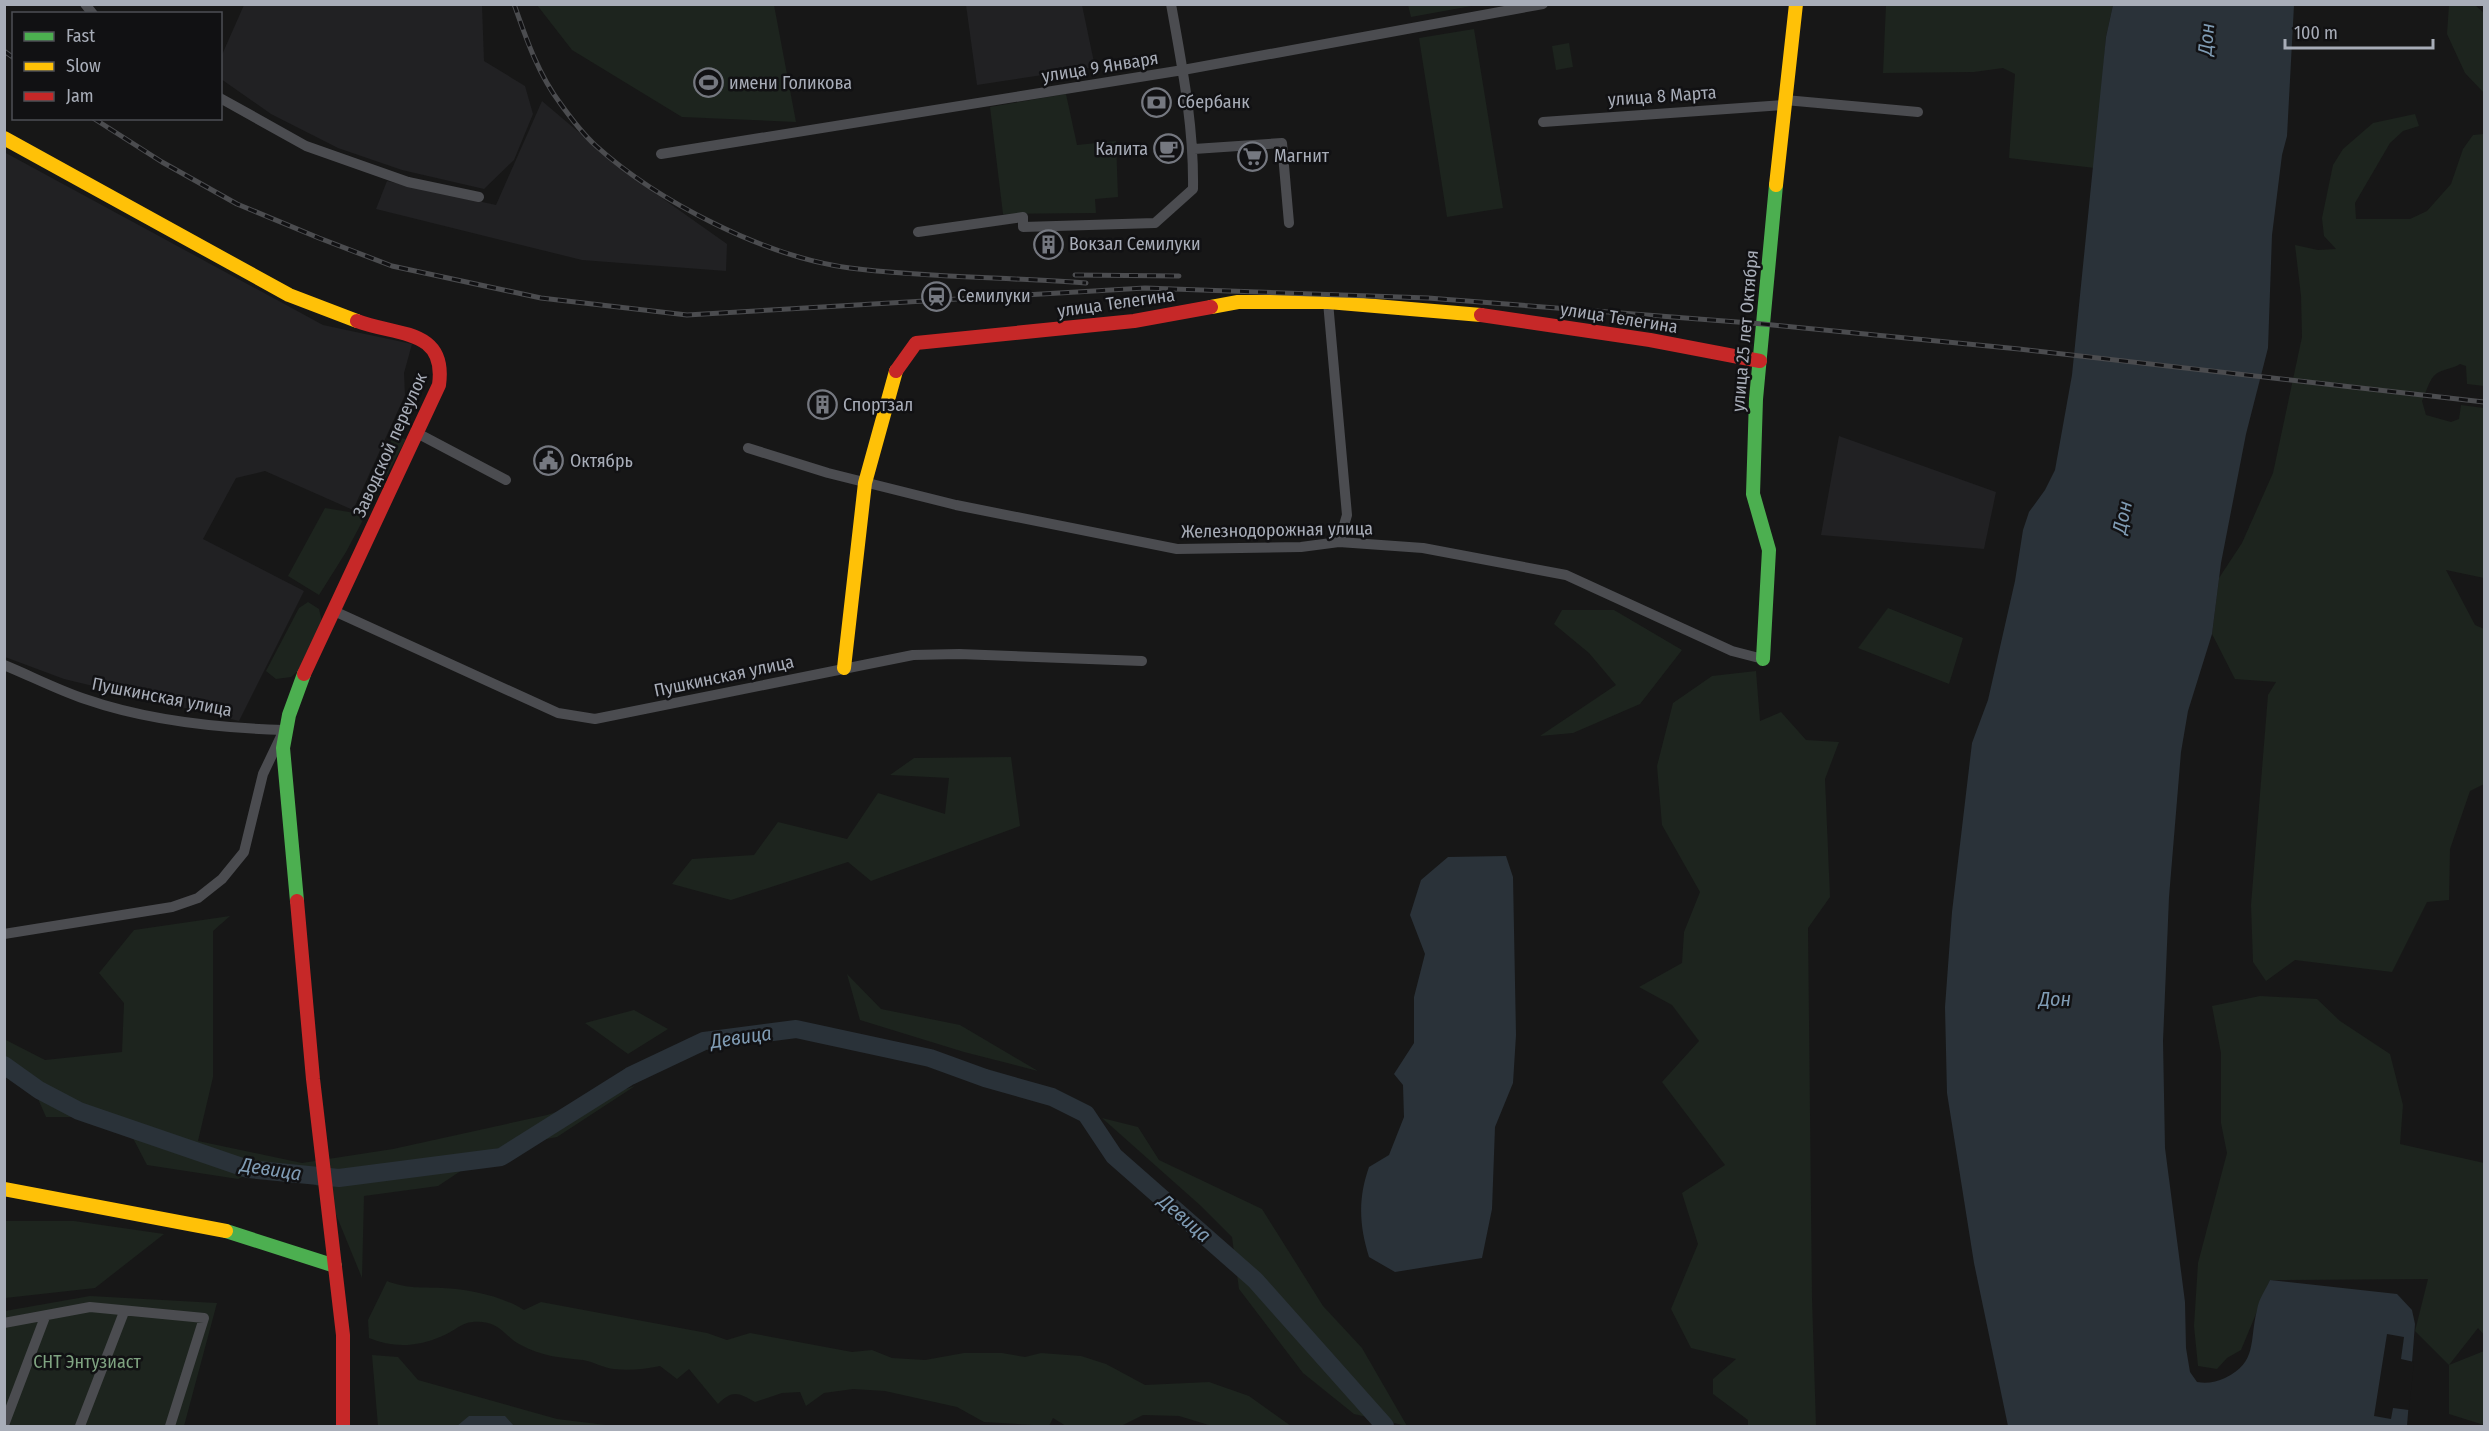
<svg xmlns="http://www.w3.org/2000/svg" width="2489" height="1431" font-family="'Fira Sans Condensed',sans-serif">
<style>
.built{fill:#212123}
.green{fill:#1d241e}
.water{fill:#2a3239}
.pier{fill:#171717}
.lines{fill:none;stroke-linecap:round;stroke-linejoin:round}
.river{stroke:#2a3239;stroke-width:18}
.street{stroke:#4b4c50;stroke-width:10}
.fast{stroke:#4caf50;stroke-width:14}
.slow{stroke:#ffc107;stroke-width:14}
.jam{stroke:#c62828;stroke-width:14}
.rail-casing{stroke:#4b4c4f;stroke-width:5}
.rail{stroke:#111113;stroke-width:3;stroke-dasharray:9;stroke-linecap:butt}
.labels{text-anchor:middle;stroke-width:5;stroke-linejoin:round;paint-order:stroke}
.street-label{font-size:18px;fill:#a8adb8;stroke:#111113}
.poi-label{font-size:18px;fill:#a8adb8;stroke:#111113;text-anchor:start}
.park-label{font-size:18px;fill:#7fa381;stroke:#111113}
.water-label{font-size:20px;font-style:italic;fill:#7f9bb3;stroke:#111113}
</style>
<rect width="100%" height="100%" fill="#171717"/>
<path class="built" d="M244,5H482L484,61L525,86L533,114L514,160L484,189L402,170L338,148L271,114L221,79V57Z
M966,5H1082L1095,67L977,85Z
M542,101L628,174L727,244L726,271L582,260L376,209L387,181L496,205Z
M4,152L323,325L412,344L404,373L405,395L353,510L265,471L236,478L203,539L304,591L239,721L64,679L5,657Z
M1839,436L1996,492L1984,549L1821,535Z"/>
<path class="green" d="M537,5H774L796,122L682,117L572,50Z
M1408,5V4L1477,5L1411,17Z
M1886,5H2113L2106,37L2095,168L2009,158L2015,74L2003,68L1974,72L1883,73Z
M2449,5H2475L2484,13V93L2465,73L2447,34Z
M1474,29L1503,208L1447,217L1419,38Z
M1569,43L1573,67L1556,70L1552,46Z
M1066,94L1077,145L1116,141L1118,197L1095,199L1096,213L1003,214L990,107Z
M2415,114L2419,126L2403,131L2390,143L2355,203L2356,219H2410L2427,211L2451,184L2463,149L2473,135L2484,134V386L2467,384L2466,366L2460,364C2452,369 2443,369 2436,374C2429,379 2426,393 2422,401L2426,415L2451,422L2459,419L2461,405L2484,408V578L2446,570L2475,625L2484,629V784L2470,791L2450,849L2449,900L2427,902L2392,972L2295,960L2266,981L2253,962L2251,905L2268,695L2276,682L2235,679L2212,634L2219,578L2242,543L2273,473L2302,337L2301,296L2295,245L2318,250L2336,249L2324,236L2322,218L2333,165L2343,149L2373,123Z
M393,437L406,439L346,552L319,595L288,576L325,508L355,513Z
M308,602L319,609L322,622L300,669L291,677L276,679L266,671L299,608Z
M1888,608L1963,638L1949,684L1858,648Z
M1562,610H1614L1682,650L1640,704L1573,733L1540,736L1616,685L1589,653L1554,624Z
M1756,671L1760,721L1781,712L1806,740L1839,742L1825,779L1830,897L1808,928L1812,1298L1816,1426H1748V1420L1713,1394V1379L1736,1359L1691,1348L1671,1309L1698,1244L1682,1193L1725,1165L1662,1082L1699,1041L1672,1005L1639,987L1682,963L1684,932L1700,892L1662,825L1657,766L1673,703L1712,676Z
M1011,757L1020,826L871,881L848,862L731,900L672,884L692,859L754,855L778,822L847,839L878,793L945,814L949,778L890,775L914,758Z
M230,916L213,931V1077L198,1141L302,1163L393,1149L547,1115L635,1086L557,1137L494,1149L438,1186L364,1196L362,1278L326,1190L271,1164L238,1179L147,1165L122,1117H46L25,1069L5,1064L4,1039L45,1060L122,1052L124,1003L99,973L134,930Z
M847,974L881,1009L960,1025L1038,1071L964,1052L860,1020Z
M2260,996L2317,999L2340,1021L2390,1054L2403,1105L2400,1144L2484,1163V1335L2478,1328L2449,1365L2415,1331L2428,1279L2270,1280L2241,1350L2227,1358L2217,1369L2198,1366L2194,1326L2198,1263L2227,1153L2221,1123V1053L2212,1006Z
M634,1010L668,1029L628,1054L585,1023Z
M1102,1118L1138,1127L1159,1160L1262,1209L1323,1306L1362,1348L1407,1426L1354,1414L1303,1373L1239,1289L1232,1237L1201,1206Z
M5,1221H74L164,1234L95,1288L5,1298Z
M387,1281C408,1289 420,1287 442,1288C468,1289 502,1296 524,1310L541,1302L707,1333L727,1340L750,1333L852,1352L872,1350L892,1358L925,1360L964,1353H1002L1025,1357L1041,1353L1081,1356L1106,1364L1145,1385L1209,1382L1249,1396L1291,1426H1212L1179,1416L1143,1415L1121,1426H1066L1053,1418L1049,1426L984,1422L957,1407L885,1391L853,1389L824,1393L806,1406L800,1392L782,1393L755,1402C738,1392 732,1390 718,1404L689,1369L677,1379L660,1366C645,1369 630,1371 614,1369C604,1368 594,1362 583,1360C561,1358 541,1356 521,1345C506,1338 502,1324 482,1322C461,1320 458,1330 440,1337C417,1347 392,1348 369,1338L368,1320Z
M90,1296L217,1303L184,1426H5V1311Z
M2484,1351V1425L2449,1414V1365Z
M372,1355L398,1357L418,1380L557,1419L614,1426H378Z"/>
<path class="water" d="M2113,5H2294L2287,136L2282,155L2272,235L2268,348L2246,434L2221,563L2212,634L2188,711L2181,752L2169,897L2163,1041L2165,1148L2185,1302L2186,1348L2190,1372L2197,1382C2207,1384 2216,1382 2225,1378C2258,1362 2249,1341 2257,1310C2259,1298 2265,1291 2270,1280L2397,1294L2412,1310L2415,1324L2407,1426H2008L1974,1263L1947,1093L1945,1007L1952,912L1972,743L1988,700L2015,581L2023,530L2029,512L2045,490L2055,470L2072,375L2106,37Z
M1506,856L1513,877L1516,1035L1513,1083L1495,1127L1492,1209L1482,1258L1395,1272L1369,1257C1359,1225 1358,1198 1369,1167L1389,1155L1404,1117L1403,1085L1394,1074L1414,1043V997L1425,954L1410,915L1421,880L1448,857Z
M469,1416H505L514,1426H457Z"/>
<path class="pier" d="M2387,1334L2404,1337L2401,1359L2414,1362L2409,1410L2393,1408L2391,1419L2374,1416Z"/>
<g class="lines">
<path class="river" d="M4,1065L39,1090L79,1111L248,1169L339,1178L501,1157L630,1076L704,1041L796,1029L930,1058L985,1078L1052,1097L1086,1114L1114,1156L1255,1280L1385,1426"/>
<path class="street" d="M85,4L93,14
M220,98L306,146L408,182L479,197
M1785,100L1918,112
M1543,122L1783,105
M1194,149L1282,143L1289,223
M661,154L1183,70L1543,4
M918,232L1023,217V227L1155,223L1193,189C1194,126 1182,66 1171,4
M1328,302L1347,515L1339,542
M417,433L506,480
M748,448L828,473L956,505L1177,549L1301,547L1339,542L1423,548L1566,575L1732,651L1763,659
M334,611L558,713L595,719L913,655L959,654L1142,661
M4,665C31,676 58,690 85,699C148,721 218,728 284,730L263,774L244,852L222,879L198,898L172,907L4,934
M4,1323L90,1307L204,1318L170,1426
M4,1425L45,1317
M80,1426L124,1312"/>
<path class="fast" d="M1763,659L1769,550L1753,494L1756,399L1776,185
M297,901L283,748L289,715L304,674
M226,1231L335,1266"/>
<path class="slow" d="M4,138L289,295L357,321
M1776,185L1796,4
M1211,307L1238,302H1328L1481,315
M844,668L865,483L896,371
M4,1189L226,1231"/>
<path class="jam" d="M1481,315L1650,340L1760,361
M896,371L916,343L1134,321L1211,307
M304,674L439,385C447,328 396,336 357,321
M297,901L313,1079L343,1335V1426"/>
<defs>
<path id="rail" d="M514,4C526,38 538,74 560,103C570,117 582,133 595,145C658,202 766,257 850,268C928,278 1008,277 1086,283
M4,51L14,58
M93,118L162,162L237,204L319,238L392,266L541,298L687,315L1145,288L1428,298L1763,324L2019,349L2484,402
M1075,275L1179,276"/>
</defs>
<use href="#rail" class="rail-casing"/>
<use href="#rail" class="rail"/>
</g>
<defs>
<symbol id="stadium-ring" viewBox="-11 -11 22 22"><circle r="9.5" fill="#111113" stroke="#757880" stroke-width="1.5"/><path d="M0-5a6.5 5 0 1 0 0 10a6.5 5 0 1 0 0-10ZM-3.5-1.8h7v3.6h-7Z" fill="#757880"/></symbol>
<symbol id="bank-ring" viewBox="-11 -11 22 22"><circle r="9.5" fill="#111113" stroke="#757880" stroke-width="1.5"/><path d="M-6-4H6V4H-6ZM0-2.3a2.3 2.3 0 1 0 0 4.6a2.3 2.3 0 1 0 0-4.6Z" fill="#757880"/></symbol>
<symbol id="cafe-ring" viewBox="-11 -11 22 22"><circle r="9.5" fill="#111113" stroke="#757880" stroke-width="1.5"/><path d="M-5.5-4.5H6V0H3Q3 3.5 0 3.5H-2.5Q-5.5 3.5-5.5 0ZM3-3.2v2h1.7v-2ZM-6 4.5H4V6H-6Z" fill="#757880"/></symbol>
<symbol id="supermarket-ring" viewBox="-11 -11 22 22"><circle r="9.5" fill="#111113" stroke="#757880" stroke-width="1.5"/><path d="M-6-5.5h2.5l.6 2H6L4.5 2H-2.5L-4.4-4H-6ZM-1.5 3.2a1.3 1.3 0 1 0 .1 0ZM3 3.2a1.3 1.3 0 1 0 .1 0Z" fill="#757880"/></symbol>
<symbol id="building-ring" viewBox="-11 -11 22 22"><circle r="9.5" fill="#111113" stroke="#757880" stroke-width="1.5"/><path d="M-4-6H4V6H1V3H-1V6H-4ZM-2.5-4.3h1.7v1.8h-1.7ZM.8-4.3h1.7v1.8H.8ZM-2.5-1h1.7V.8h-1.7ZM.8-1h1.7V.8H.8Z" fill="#757880"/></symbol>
<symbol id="station-ring" viewBox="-11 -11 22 22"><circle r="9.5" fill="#111113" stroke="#757880" stroke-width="1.5"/><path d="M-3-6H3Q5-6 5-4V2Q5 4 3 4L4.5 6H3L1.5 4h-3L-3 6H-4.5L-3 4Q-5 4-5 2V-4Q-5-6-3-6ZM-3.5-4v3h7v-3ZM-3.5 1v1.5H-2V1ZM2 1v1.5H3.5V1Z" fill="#757880"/></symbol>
<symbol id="civic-ring" viewBox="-11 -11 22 22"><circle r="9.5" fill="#111113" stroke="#757880" stroke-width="1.5"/><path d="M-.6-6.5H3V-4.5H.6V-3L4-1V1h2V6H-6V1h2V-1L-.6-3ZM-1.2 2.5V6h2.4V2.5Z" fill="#757880"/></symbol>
</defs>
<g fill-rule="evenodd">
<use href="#stadium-ring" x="692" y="66" width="33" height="33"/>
<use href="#bank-ring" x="1140" y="86" width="33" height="33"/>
<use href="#cafe-ring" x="1152" y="132" width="33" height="33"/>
<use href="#supermarket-ring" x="1236" y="140" width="33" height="33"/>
<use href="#building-ring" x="1032" y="228" width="33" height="33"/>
<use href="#station-ring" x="920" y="280" width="33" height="33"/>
<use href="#building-ring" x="806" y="388" width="33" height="33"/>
<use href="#civic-ring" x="532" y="444" width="33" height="33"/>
</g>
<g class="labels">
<g class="street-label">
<text transform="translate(1100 67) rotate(-9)" y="6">улица 9 Января</text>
<text transform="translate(1662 96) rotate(-4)" y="6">улица 8 Марта</text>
<text transform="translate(1116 303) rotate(-8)" y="6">улица Телегина</text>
<text transform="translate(1619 318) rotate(9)" y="6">улица Телегина</text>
<text transform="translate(1745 331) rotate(-85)" y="6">улица 25 лет Октября</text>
<text transform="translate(390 445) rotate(-66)" y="6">Заводской переулок</text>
<text transform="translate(1277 530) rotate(-1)" y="6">Железнодорожная улица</text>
<text transform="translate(724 676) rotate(-12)" y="6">Пушкинская улица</text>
<text transform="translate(162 697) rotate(11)" y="6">Пушкинская улица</text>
</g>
<g class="poi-label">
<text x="729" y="89">имени Голикова</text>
<text x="1177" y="108">Сбербанк</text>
<text x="1148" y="155" text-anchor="end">Калита</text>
<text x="1274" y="162">Магнит</text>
<text x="1069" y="250">Вокзал Семилуки</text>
<text x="957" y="302">Семилуки</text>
<text x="843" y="411">Спортзал</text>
<text x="570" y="467">Октябрь</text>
</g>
<g class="park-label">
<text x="87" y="1368">СНТ Энтузиаст</text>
</g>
<g class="water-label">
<text transform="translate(2206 39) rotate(-85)" y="7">Дон</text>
<text transform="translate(2122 517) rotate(-78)" y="7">Дон</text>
<text x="2055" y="1006">Дон</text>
<text transform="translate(741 1037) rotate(-8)" y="7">Девица</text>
<text transform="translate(271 1169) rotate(9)" y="7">Девица</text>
<text transform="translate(1185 1218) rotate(41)" y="7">Девица</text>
</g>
</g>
<rect width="2489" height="1431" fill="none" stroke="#a8adb8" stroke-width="12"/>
<rect x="12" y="12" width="210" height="108" fill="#111113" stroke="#4d4f55" stroke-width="1.5"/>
<rect x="24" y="32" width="30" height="9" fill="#4caf50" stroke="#4d4f55" stroke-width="1.5"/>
<text x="66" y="42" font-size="18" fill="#a8adb8">Fast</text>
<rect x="24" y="62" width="30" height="9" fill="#ffc107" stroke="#4d4f55" stroke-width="1.5"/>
<text x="66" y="72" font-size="18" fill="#a8adb8">Slow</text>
<rect x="24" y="92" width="30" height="9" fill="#c62828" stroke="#4d4f55" stroke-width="1.5"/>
<text x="66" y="102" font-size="18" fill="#a8adb8">Jam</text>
<path d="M2285 39v9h148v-9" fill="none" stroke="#a8adb8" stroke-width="3"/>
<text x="2294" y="39" font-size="18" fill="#a8adb8" stroke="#111113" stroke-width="4.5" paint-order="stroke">100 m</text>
</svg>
